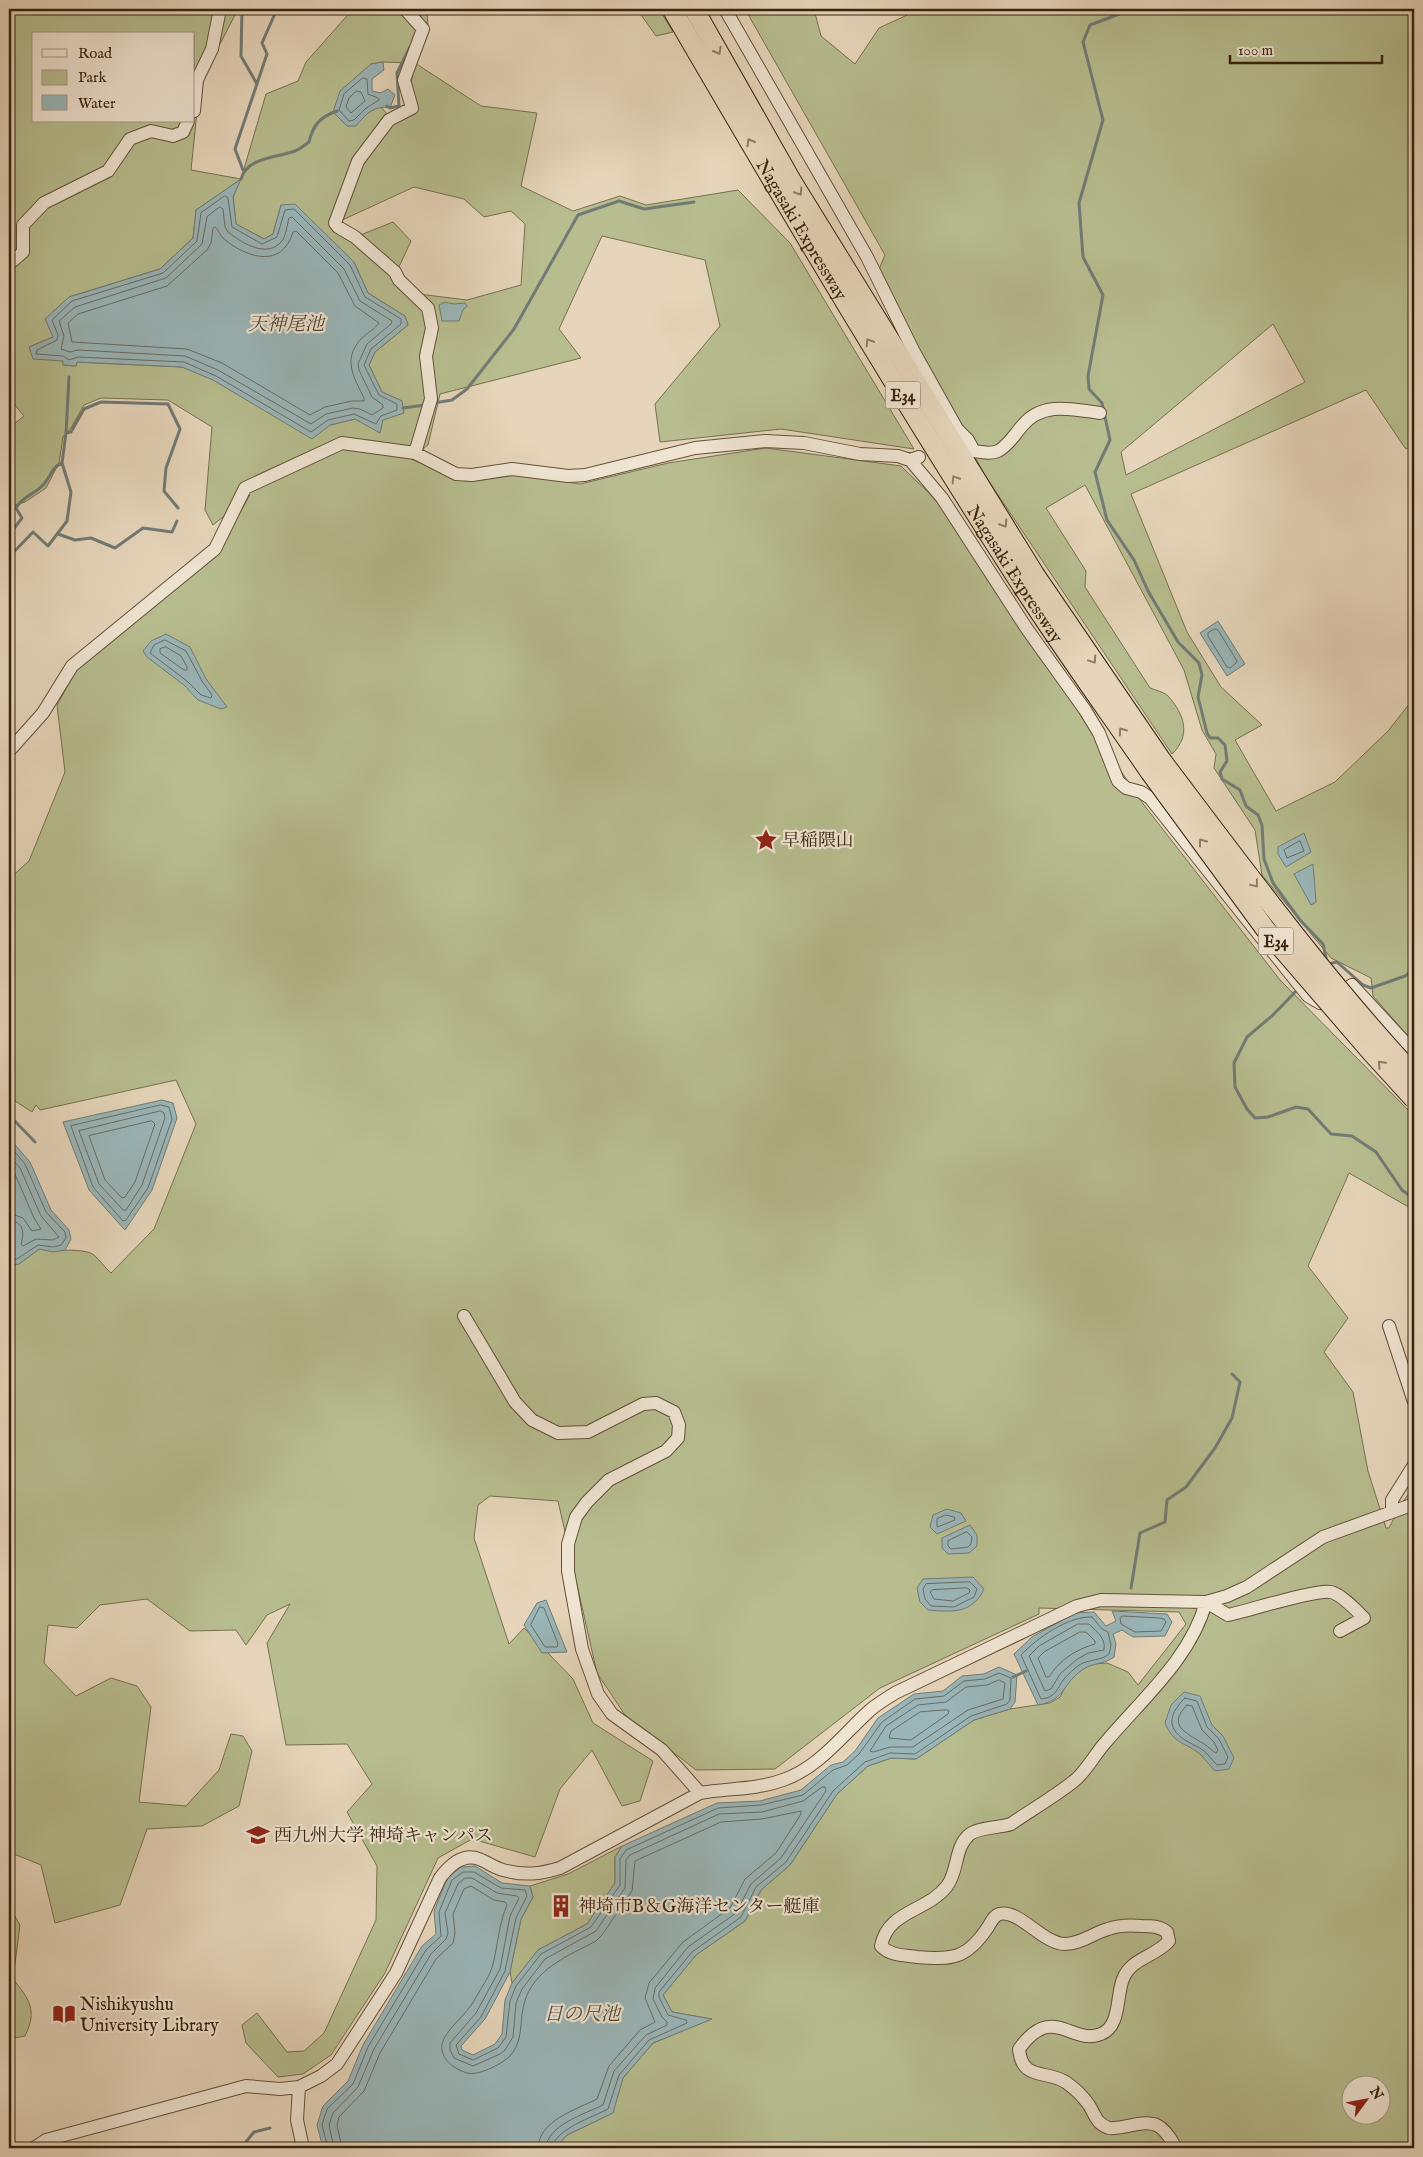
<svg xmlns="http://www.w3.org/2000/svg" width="1423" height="2157" font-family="'IM FELL English','Noto Serif JP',serif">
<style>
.green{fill:#b7bd8f;stroke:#77704e;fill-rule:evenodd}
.water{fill:#9ab6b9;stroke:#727b75}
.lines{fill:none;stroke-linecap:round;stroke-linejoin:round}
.shore{stroke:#686c64;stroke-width:1}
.stream{stroke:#727b75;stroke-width:3}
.minor-casing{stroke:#635039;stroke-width:14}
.highway-casing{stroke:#37230e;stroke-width:21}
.minor{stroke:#efe4d2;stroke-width:12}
.highway{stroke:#e6d5ba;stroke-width:19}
.highway-bridge-casing{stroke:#37230e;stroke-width:21;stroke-linecap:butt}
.highway-bridge{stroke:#e6d5ba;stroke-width:19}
.oneway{stroke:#8e7c64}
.labels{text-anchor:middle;stroke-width:4.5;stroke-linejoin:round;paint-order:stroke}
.shield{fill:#efe4d2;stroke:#6e5d49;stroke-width:1}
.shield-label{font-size:16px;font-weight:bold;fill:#37230e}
.street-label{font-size:18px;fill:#37230e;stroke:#efe4d2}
.poi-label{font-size:18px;fill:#37230e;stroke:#efe4d2;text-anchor:start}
.water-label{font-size:19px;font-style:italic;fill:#504839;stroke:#efe4d2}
</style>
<rect width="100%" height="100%" fill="#e6d5ba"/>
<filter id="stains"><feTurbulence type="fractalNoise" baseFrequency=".004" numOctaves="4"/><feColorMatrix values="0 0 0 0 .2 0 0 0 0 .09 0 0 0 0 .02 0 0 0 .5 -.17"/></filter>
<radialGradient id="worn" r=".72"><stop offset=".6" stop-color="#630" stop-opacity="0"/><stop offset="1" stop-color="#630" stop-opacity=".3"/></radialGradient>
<path class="green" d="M9,9H238L200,83L191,170L241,179L266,94L298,81L306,62L353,9H427L428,30L415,63L481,106L537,113L521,186L573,211L620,196L646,205L738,190L790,243L914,449L781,429L660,442L655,404L720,326L705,260L602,236L559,329L581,358L440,394L428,445L411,459L465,481L515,474L580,484L668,463L766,448L901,466L938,502L1144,805L1280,980L1414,1116V1210L1349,1173L1308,1266L1348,1318L1324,1352L1353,1392L1368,1471L1386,1528H1389L1401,1504L1414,1487V2148H555L567,2135L612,2113L623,2078L653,2043L711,2019L672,2012L663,1995L696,1955L745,1921L761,1890L790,1865L837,1794L868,1766L891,1758L916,1759L974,1720L1010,1709L1050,1703L1060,1697L1068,1681L1083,1669L1092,1664L1107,1663L1128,1672L1138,1685L1186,1624L1179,1612L1039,1608V1614L880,1688L775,1769L696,1770L625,1715L597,1673L558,1501L490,1496L478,1505L474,1538L509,1644L524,1628L573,1679L593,1723L653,1761L640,1801L622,1806L592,1750L560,1789L535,1857L472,1839L438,1858L385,1973L331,2055L303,2074L278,2077L246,2043L242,2025L257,2013L287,2052L304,2051L324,2033L376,1920L377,1866L347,1812L372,1784L347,1744L286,1745L267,1643L290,1604L267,1615L246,1645L236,1630L190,1631L147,1599L100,1605L77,1628L48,1625L44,1663L76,1696L111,1678L137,1686L151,1707L139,1802L186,1806L219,1770L231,1734L243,1736L252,1751L239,1806L202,1826L147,1829L120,1905L55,1923L41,1865L9,1852V1252V1264H19L39,1249C53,1252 84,1247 94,1255C100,1260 105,1268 111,1273L154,1229L196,1124L176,1080L40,1110L36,1105L32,1112L9,1097V879L29,861L65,772L57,705L77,669L215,557L250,495L213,525L205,510L212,427L168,400L101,398L84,405L71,428L63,437L59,463L46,488L25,502L9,507V428L24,416L9,398ZM34,34H194V121H34ZM383,62L415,63L406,107L387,114L380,106L368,113L371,64ZM240,180L233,197L236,224L264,239L273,234L281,205L354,262L368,293L405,316L408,325L375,352L369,365L382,392L402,401L383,420L355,419L330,425L182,367L76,362V366L63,365V361L29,347L53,337L69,297L160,269L193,238L196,210ZM414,187L464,199L484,217L511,211L525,224L521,285L467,300L419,294L398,269L411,241L393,222L358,236L338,222ZM1350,2084H1380V2114H1350Z
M637,9H659L673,32L656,36Z
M745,9H814L821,36L855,64L879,28L920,9H1414V451L1405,448L1366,390L1131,494L1187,632L1221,687L1262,725L1235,740L1276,811L1335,782L1388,731L1414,698V1028L1408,1036L1373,996L1371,978L1331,958L1262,875L1255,830L1214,768L1216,754L1202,730L1184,670L1085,485L1046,508L1086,571L1085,587L1150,688C1155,690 1164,692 1168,696C1185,715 1191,736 1172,754L984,474L878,272L885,255ZM1273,324L1305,382L1126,475L1121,452Z
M622,1846L615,1857V1883L587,1924L538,1950L512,1983L510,1972L521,1919L533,1897L530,1886L568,1874Z
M9,1906L20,1925L13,1979C29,1999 38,2010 25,2036L9,2039Z"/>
<path class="water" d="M383,62L384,70L372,79V91L381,93L388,89L395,95L390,108C374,105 366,114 356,126H347L333,112L340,91L371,64Z
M241,179L233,197L236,224L264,239L273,234L281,205L295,204L354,262L368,293L405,316L408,325L375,352L369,365L382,392L402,401L404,413L383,420L380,433L355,419L330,425L312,439L213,380L182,367L77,362L76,366L63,365V361L33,359L29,347L53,337L45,319L69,297L160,269L193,238L196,210Z
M445,302L454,304L465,303L467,306L463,310L459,321H442L439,305Z
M1218,621L1245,664L1227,676L1200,633Z
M166,634L190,647L206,679L227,707L221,709L198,700L184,685L147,657L143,651L151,641Z
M1304,833L1311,852L1286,867L1278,854V847Z
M1313,864L1316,902L1311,905L1294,874Z
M162,1100L173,1103L177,1118L152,1190L125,1230L89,1190L63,1122Z
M9,1138L30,1162L51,1210L69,1230L71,1239L65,1250L53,1252L39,1249L19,1264L9,1265V1244L13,1234L9,1229Z
M947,1509L961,1513L966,1521L937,1534L930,1527L933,1515Z
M970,1525L977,1535V1546L969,1553L948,1554L942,1548V1538Z
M973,1577L984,1589C972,1614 953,1612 928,1610L920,1602L917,1588L923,1579Z
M546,1600L567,1652L542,1653L524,1625L537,1603Z
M1112,1611L1167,1614L1172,1622L1165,1636L1133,1637L1122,1630L1113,1634L1116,1644L1114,1657C1104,1665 1093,1662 1082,1670C1062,1684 1066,1700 1038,1705L1014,1654L1032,1637L1075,1613L1094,1612L1106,1626L1116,1621Z
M999,1667L1017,1675L1015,1702L1010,1709L974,1720L916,1759L891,1758L868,1766L837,1794L790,1865L761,1890L745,1921L696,1955L663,1995L672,2012L712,2019L653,2043L623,2078L613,2113L567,2135L555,2148H323L317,2125L323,2106L348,2081L363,2045L422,1946L436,1934L434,1911L448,1877L461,1867L475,1866L502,1883L530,1886L533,1897L521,1919L510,1972L485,2019L461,2046L462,2050L473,2055L495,2044L502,2034L505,2000L512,1983L538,1950L587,1924L615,1883V1857L622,1846L717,1803L760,1801L801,1790L831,1765L843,1762L855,1751L878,1718L914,1694L943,1691L962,1676L984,1674Z
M1184,1692L1200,1696L1212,1725L1223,1736L1234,1758L1229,1769L1215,1771C1210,1766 1206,1760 1201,1755C1185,1741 1175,1746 1165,1723L1171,1705Z"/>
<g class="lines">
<path class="shore" d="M363,78L367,79L368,94L378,98L379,100L365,109L354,120L349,121L339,110L344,94Z
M357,91L361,92L365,101L351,113L346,107L349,98Z
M225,196L228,198L232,227L262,244L277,237L285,210L294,209L350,265L365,297L401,319V324L371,349L364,365L379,395L397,404V410L381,416L376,424L354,414L328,420L311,432L216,376L184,362L78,357L69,360L63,356L36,354L37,350L57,340L58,335L52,320L72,301L163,273L197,241L201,213Z
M220,207L223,209L225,227L228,232C242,243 267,259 282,241C286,236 287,225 289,218L292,217L344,269L360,301L392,321L391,324L367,344L358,364L359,370L372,397L383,405V408L372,415L360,409L353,408L326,414L311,424L218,370L185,356L78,350L70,352L61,349L64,336L59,321L75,307L166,278L202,244L207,217Z
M215,227C219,230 220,236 224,239C247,258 282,269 293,232L296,231L338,273L355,306L379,323C375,329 367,333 361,339C342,360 354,377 364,398V401H352L325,407L310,415L222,363L187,349L72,342L68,323L78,314L167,286L207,250L211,243L213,229Z
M1215,629L1218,630L1237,661L1236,663L1230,668L1227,667L1208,636V633Z
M165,640L186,651L202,681L212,695L211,698L201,695L187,681L150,653L154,645Z
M166,647L181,656L187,667V670H184L160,653V649Z
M1300,841L1304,851L1287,858L1284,850Z
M161,1105L169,1107L172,1119L148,1188L126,1220L123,1221L93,1187L71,1126Z
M161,1111L164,1113L165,1118L142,1185L126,1210H123L99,1184L79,1131Z
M152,1121L155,1124L135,1182L125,1197L122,1198L105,1180L89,1136Z
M9,1145L25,1164L46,1212L65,1232L66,1238L61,1245L53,1247L38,1245L17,1259L9,1260
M9,1155L20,1168L41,1216L59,1237L53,1240L36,1239L23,1246L21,1244C25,1232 23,1222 9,1220
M9,1166L14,1172L34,1218L41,1229L32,1231L23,1218L9,1213
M946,1515L954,1517L955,1520L937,1527V1519Z
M967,1532L972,1537L971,1544L968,1547L951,1549L948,1546V1541Z
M970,1582L977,1589L974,1597L954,1607L931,1606L925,1599L923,1589L926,1584Z
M967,1588L970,1590L969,1593L953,1601L934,1599L930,1592L932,1590Z
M540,1607L544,1608L558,1644L557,1647H545L531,1625Z
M1123,1616L1160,1618L1164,1619L1166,1622L1161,1631L1135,1632L1121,1624L1120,1618Z
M1092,1617L1102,1629L1108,1632L1111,1645L1109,1654C1101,1661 1089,1659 1079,1665C1074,1669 1068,1674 1064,1679C1057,1688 1056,1698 1041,1699L1021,1655C1037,1638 1068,1616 1092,1617Z
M1078,1624H1089C1097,1632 1106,1638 1104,1650L1088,1653L1076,1660L1060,1674L1051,1689L1045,1691L1029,1656L1039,1646Z
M1080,1632H1086L1095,1641V1644C1077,1649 1059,1660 1049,1677H1046L1038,1658L1044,1652Z
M999,1680L1005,1683L1003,1699L968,1710L913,1747H890L873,1752L870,1751L886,1726L918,1705L946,1702L966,1687L987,1685Z
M1185,1698L1197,1701L1207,1727L1219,1739L1228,1757L1225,1764L1217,1765C1212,1760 1208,1754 1203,1750C1197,1746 1191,1744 1185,1740C1165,1727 1170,1713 1185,1698Z
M1187,1705L1192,1706L1202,1730L1214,1742L1218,1750L1216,1753C1212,1751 1209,1747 1204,1744C1187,1733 1166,1726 1187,1705Z
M947,1710L949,1711L948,1714L911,1740L889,1738L891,1731L920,1712Z
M328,2148L322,2125L327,2109L353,2084L368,2047L426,1950L441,1936L439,1912L452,1880L463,1872H474L501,1888L525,1890L527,1896L516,1918L505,1971L481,2017L456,2045L459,2054L473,2060L498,2048L506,2037L510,2001L516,1986L541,1954L591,1927L620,1885V1859L626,1850L718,1808L761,1805L803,1795L833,1770L847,1765L859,1754L882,1722L915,1699L944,1696L964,1681L985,1679L999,1673L1011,1678L1010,1700L1007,1704L971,1716L915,1754L890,1753L865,1762L833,1791L786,1862L756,1887L741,1917L692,1952L659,1992V1997L668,2015L686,2020L687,2023L649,2040L619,2075L608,2109C593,2117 555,2129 552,2148
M334,2148L329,2125L333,2113L358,2087L374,2049L431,1954L446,1939L448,1933L445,1913L458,1884L465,1878H472L497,1893L517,1896L519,1898L510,1916L500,1969L476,2013L450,2043V2050L454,2058L473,2066L500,2054L505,2050L513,2037L516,2003L522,1989L545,1959L596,1931L625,1888L626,1860L630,1855L719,1814L762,1812L803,1801L822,1787H825L826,1791L781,1858L751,1884L736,1913L688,1947L655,1988L653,1999L662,2017L667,2022V2025L646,2035L614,2071L603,2105C585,2114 547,2125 546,2148
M342,2148L337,2125L339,2117L364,2091L380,2053L436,1959L453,1943L455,1933L453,1914L464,1889L471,1886L494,1900L505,1902L507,1905C499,1923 498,1944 493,1964C490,1977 480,1989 474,2001C466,2015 445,2030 442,2044C440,2059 454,2069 467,2073C478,2076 500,2065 509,2057C524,2041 519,2023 524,2004C533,1969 568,1956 596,1941L602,1935L632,1891L635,1861L721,1822L762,1819L801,1811V1814L776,1853L745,1879L730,1908L683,1942L649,1983L645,1998L655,2022L640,2030L609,2066L597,2099C576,2110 539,2120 538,2148"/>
<path class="stream" d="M242,9L241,56L257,84
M418,9L419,17
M1123,9L1122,13L1090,25L1083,42L1103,120L1079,203L1083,257L1103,295L1088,376L1089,389L1102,403L1110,440L1095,472L1107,520L1134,560L1148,591L1178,642L1199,663L1202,675L1198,697L1207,733L1210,738H1218L1225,745L1227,761L1220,772L1222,779L1240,790L1246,806L1258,815L1262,825L1264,859L1273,883L1300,920L1323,944L1327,962
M387,106L390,108L399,106L397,73L410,47
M243,170L235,149L267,54L262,43L277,9
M241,179C247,157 276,158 295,151C300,149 305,145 309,142C313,125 320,117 337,111
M434,403L452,400L467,389L514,329L578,215L619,201L644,209L694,202
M403,408L425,405
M66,433L71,432L84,409L101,402L168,404L180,429L166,468L164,491L178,508
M58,534L75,540L91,538L115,548L143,528L172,532L177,521
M9,535L22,518L16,508C22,497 32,495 41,487C50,480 51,467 62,463
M9,557L33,532L48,546L67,521L71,492L62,463L66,433L69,377
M1328,964L1337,962L1363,985L1371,988L1405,976L1414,970
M1298,989L1273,1015L1247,1037L1234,1063L1235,1087L1247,1109L1255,1118L1268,1117L1296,1107L1308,1109L1331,1134L1352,1136L1376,1152L1402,1190L1414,1199
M9,1115L35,1142
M1131,1588L1140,1533L1165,1522L1167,1500L1186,1487L1215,1448L1232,1418L1240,1382L1232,1374
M1013,1677L1026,1671
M241,2148L254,2132L270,2128"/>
<defs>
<path id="minor" d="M405,9L423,29L404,80L412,108L389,120L358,161L335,223L338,227L355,237L395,272L399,280L428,308L432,328L426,356L431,399L415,453
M725,9L867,257L914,352L957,429L968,440L974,451
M194,111L197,80L212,49L220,9
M9,264L23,252V225L44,203L108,171L130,139L151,131L173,136L183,132L188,121
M968,452C978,449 987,456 998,451C1008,446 1015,434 1022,426C1042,401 1072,409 1100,413
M910,460L942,498L1027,629L1085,710L1099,733L1118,781L1126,788L1141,792L1150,798L1308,996L1320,1003L1352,985L1414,1052
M9,751L43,713L72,666L215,549L245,488L342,443L415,453L456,474L472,475L512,469L568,476L585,475L695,448L765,441L804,443L860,454L898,456L910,460L919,457
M464,1316L515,1402L532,1420L558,1433L588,1432L643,1404L656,1403L674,1412L679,1425L678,1438L666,1451L609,1480L587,1502L576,1517L568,1544V1571L582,1649L598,1694L612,1714L662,1750L700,1793
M1389,1326L1414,1402
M1392,1512V1500L1414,1465
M1206,1602L1228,1615C1247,1611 1316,1589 1331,1592C1341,1594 1357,1611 1364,1618L1340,1631
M299,2087L297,2120L303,2148
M34,2148L46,2140L246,2086L280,2089L299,2087L321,2076L337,2064L396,1973L440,1878C449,1866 463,1853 479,1859C487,1862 495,1868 503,1870C525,1876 540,1874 560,1868L700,1793C727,1788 756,1790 783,1780C818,1768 841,1737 867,1713C875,1705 886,1699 895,1693L1077,1606L1101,1600L1206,1602L1227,1596L1247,1587L1323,1537L1414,1504
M1176,2148C1163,2124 1155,2119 1128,2126C1122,2127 1114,2129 1109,2128C1096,2124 1095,2114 1089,2105C1084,2098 1074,2088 1067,2083C1047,2069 1022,2082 1019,2049C1053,2002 1071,2046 1101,2034C1121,2026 1116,1996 1123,1979C1131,1958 1155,1957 1169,1941L1167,1932C1159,1926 1152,1926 1142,1926C1130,1925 1119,1925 1108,1929C1094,1933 1080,1944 1065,1944C1043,1944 1019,1909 1000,1914C994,1915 991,1922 988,1927C967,1959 952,1960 917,1957C903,1955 891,1956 881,1946C888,1910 927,1912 947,1886C959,1870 954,1847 970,1834C980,1827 999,1828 1011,1824C1031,1810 1054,1797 1074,1781C1085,1773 1095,1754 1105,1743C1141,1700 1191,1658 1206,1602"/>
<g id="highway">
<path id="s1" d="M672,9C784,202 898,394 1019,581C1061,646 1106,708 1150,772"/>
<path d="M694,9L791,180L1035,575L1162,761"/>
</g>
</defs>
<use href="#minor" class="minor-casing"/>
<use href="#highway" class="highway-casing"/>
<use href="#minor" class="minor"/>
<use href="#highway" class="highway"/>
<defs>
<path id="highway-bridge" d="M1162,761C1243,868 1323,977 1414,1075
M1150,772L1266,930L1372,1053L1414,1099"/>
</defs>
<use href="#highway-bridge" class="highway-bridge-casing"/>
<use href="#highway-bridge" class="highway-bridge"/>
</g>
<defs><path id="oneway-chevron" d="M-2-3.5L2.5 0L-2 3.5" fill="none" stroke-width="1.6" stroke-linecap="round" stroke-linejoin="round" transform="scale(1.25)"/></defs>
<g class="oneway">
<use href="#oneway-chevron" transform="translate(718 51) rotate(60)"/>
<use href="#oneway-chevron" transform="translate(750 142) rotate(-120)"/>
<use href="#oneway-chevron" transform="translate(799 192) rotate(58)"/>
<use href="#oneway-chevron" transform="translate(869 342) rotate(-122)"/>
<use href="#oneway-chevron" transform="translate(955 479) rotate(-122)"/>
<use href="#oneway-chevron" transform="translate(1004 524) rotate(58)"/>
<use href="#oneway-chevron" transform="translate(1093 660) rotate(56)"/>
<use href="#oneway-chevron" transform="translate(1122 731) rotate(-125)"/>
<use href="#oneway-chevron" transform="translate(1202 842) rotate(-126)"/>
<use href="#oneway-chevron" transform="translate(1255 884) rotate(53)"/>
<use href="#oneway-chevron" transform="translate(1381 1064) rotate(-133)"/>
</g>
<defs>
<symbol id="sight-bare" viewBox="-9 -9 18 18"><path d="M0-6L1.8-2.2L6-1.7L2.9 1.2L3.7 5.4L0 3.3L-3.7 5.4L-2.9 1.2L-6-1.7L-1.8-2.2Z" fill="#8f2418" stroke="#efe4d2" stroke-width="2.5" paint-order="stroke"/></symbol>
<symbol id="university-bare" viewBox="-9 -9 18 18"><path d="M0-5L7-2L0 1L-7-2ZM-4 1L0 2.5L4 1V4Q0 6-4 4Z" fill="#8f2418" stroke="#efe4d2" stroke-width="2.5" paint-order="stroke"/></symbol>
<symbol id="building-bare" viewBox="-9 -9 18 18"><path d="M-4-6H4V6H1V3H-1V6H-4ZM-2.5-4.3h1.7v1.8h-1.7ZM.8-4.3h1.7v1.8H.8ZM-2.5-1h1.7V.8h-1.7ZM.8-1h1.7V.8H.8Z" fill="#8f2418" stroke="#efe4d2" stroke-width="2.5" paint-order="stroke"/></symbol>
<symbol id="library-bare" viewBox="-9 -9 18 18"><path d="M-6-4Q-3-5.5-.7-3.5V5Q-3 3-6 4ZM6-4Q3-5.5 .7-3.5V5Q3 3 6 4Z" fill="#8f2418" stroke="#efe4d2" stroke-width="2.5" paint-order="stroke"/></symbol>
</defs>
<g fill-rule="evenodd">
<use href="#sight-bare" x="750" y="824" width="32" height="32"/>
<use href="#university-bare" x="242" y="1819" width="32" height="32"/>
<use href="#building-bare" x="545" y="1890" width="32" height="32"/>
<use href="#library-bare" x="48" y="1998" width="32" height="32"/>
</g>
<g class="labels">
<g class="shield">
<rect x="885.5" y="381.5" width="35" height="27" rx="4"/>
<rect x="1258.5" y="927.5" width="35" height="27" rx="4"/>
</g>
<g class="shield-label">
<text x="903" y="401">E34</text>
<text x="1276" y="947">E34</text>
</g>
<g class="street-label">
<text dy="6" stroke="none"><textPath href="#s1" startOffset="256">Nagasaki Expressway</textPath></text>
<text dy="6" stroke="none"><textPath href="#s1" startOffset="661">Nagasaki Expressway</textPath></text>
</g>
<g class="poi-label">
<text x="782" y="846">早稲隈山</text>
<text x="274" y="1841">西九州大学 神埼キャンパス</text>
<text x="578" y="1912">神埼市B＆G海洋センター艇庫</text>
<text x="80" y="2010">Nishikyushu<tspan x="80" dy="21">University Library</tspan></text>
</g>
<g class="water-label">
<text x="286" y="330">天神尾池</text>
<text x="582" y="2020">日の尺池</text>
</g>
</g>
<rect width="1423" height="2157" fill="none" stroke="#e6d5ba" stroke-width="30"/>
<rect x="10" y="10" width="1403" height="2137" fill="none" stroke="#37230e" stroke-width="2.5"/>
<rect x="15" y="15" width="1393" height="2127" fill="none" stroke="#37230e"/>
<rect x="32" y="32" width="162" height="90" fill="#efe4d2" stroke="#a59784"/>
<rect x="42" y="49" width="25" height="8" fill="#efe4d2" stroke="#a59784"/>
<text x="78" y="58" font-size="15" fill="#37230e">Road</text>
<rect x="42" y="70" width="25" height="15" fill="#b7bd8f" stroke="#a59784"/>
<text x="78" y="82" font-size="15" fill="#37230e">Park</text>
<rect x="42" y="95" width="25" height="15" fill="#9ab6b9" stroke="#a59784"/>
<text x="78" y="108" font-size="15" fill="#37230e">Water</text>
<g transform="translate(1366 2100) rotate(58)"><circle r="24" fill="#efe4d2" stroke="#a59784"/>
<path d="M0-4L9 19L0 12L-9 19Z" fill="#8f2418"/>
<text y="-8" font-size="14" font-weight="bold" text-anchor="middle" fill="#37230e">N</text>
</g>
<path d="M1230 55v8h152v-8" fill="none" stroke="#37230e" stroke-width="2.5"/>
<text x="1238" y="55" font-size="15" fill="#37230e" stroke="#efe4d2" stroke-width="4" paint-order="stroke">100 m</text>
<rect width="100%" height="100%" filter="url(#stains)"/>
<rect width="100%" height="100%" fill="url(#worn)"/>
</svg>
